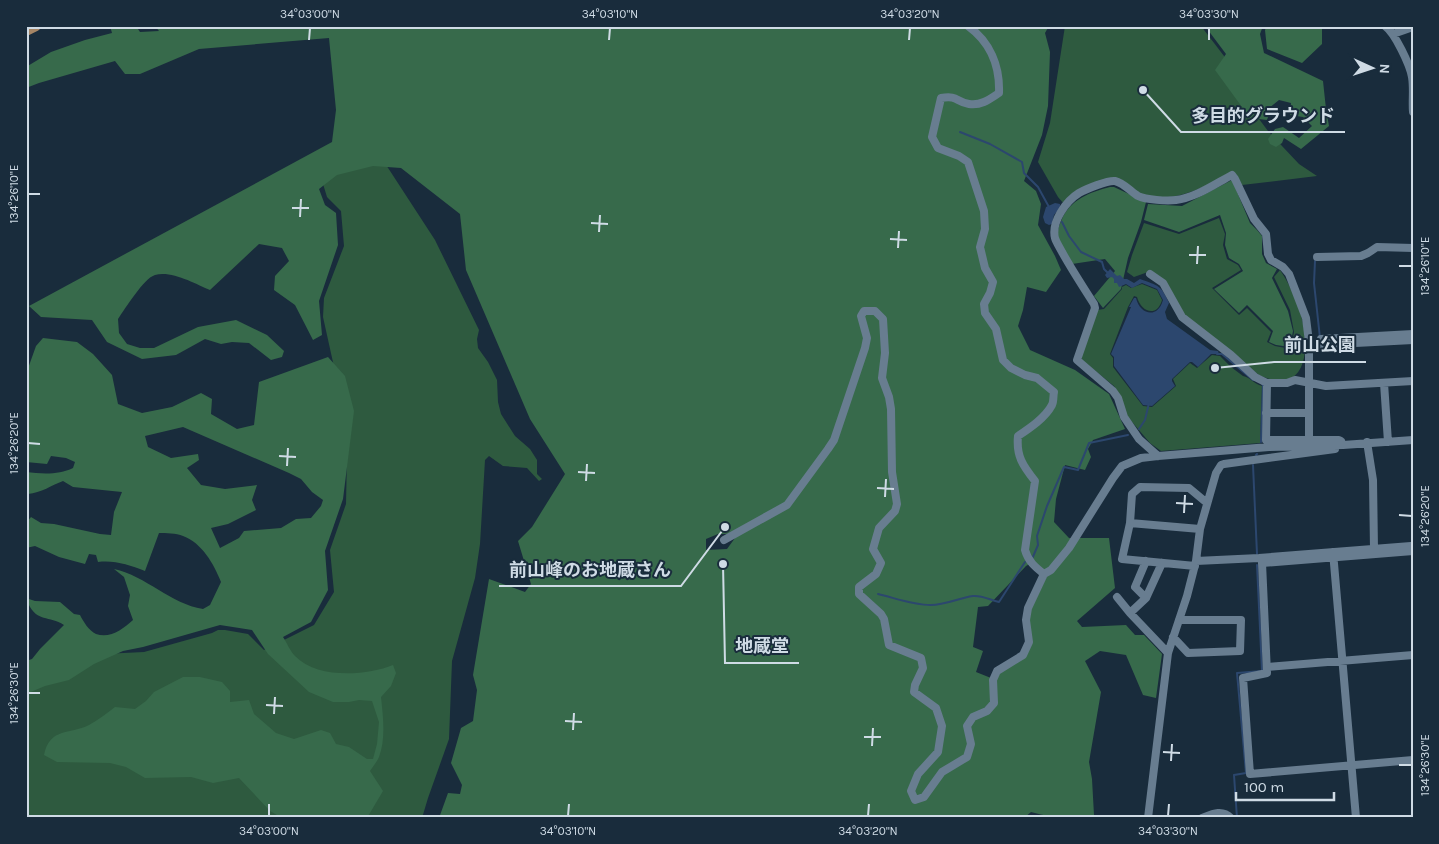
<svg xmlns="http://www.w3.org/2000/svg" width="1439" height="844" font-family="Karla,'Noto Sans JP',sans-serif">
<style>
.green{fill:#2e5a3f}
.forest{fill:#376a4b;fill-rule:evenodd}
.water{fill:#2c476e}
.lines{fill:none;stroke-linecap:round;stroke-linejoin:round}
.stream{stroke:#2c476e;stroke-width:2}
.minor{stroke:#687d90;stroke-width:8}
.major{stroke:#a58565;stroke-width:10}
.ticks{fill:none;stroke:#cfdbe5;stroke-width:2}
.leader{fill:none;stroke:#cfdbe5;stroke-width:2}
.callout-dot{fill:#cfdbe5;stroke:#192c3c;stroke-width:2}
.callout-label{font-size:18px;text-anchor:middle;font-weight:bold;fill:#cfdbe5;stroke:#192c3c;stroke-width:4;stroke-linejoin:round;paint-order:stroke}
.neatline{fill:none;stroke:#cfdbe5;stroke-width:2}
.ticks-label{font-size:12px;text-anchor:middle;fill:#cfdbe5}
</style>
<rect width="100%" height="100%" fill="#192c3c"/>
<path class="green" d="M1065,26H1201L1224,56L1227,72L1247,103L1268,131L1299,164L1317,176L1242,185L1236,174L1233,172C1206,186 1177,203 1145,196C1135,193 1124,184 1115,178L1064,204L1058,197L1038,162L1050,123Z
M379,154L435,240L479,330L477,339L478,348L488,362L497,380L498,402L501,414L515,436L530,449L537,460V474L542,479L539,481L527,468L503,466L489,456L485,460L480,544L475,578L452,661L449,739L428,798L422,818H26V696L42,681L103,654L144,652L212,633L218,630H225L248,634L264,650L314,625L334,592L330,550L346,504L347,455L342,403L323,317L324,298L344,246L341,211L327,197L323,184L329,171Z
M1219,218L1225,234L1223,245L1227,259L1238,265L1241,270L1212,288L1239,315L1247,308L1271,332L1267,342L1275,346L1291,349L1294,332L1290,310L1274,277L1280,270C1289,283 1295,297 1300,312C1311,346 1308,398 1259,375L1182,313L1164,280L1148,272L1134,277L1127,272L1132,255L1144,223L1179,234Z
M1142,284L1157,290L1162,300C1157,318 1141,312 1137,297L1134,296L1128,307L1110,354L1113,358V367L1143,406L1152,407L1176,386L1173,379L1190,363L1197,368L1212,355L1220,356L1231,367L1243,376C1250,377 1254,384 1262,386L1260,443L1161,451L1150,443L1127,416L1119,394L1114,386L1082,360V354L1097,310L1104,309L1122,289V287L1126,285L1131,288Z"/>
<path class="forest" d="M110,26H136L140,32L159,31L155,26H1049L1045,33L1050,52L1048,106L1042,135L1024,181L1036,191L1041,204L1038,225L1055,256L1061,270L1046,292L1027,287L1023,310L1018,326L1030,350L1075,370L1109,394L1125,429L1093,440L1088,449L1091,457L1085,470L1065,465L1056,499L1054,522L1069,538H1109L1115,588L1077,621L1082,627L1126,625L1135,635H1144L1162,654L1156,698L1143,695L1126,655L1100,651L1085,661L1101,692L1089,762L1092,779L1094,815C1071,820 1053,818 1031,812L1024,818H439L448,793L460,794L462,785L451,763L461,728L473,721L477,690L473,675L489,579L525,592L531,584L518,541L532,527L565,474L530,419L466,270L460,214L401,168L373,166L337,175L319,189L325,205L336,213L338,245L319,301L322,335L313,340L295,305L274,290L275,276L289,261L282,248L259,244L210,290C196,284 171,270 155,275C144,278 125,309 118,319L119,333L127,344L140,348H154L198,327L236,320L267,335L284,351L282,357L271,360L249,343L232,342L221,344L205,339L176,355L142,359L107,342L92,320L41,317L29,306L332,142L336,110L329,38L199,49L140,74H125L115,61L39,83L26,88V67L51,52L85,40L112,33ZM718,534H730L735,538L727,549L706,550V539ZM1033,562L1048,574L1031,609L1024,657L1000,673L996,680L976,672L983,651L973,647L978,607L988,606L1026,566Z
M1205,26H1263L1260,34L1264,53L1323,81L1326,109L1329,126L1301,149L1284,138L1282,143L1276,147L1270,144L1268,139L1275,129L1283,127L1299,138L1312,126L1303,117L1290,115L1291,103L1279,100L1264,112L1268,117L1267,120L1250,118L1215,70L1226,54Z
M1267,26H1322V44L1302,63L1267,49L1265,30Z
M1232,180L1250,223L1257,230L1262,236V254L1266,263L1277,269L1272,278L1288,311L1293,331L1290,347L1276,345L1269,342L1273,331L1247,305L1239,313L1214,289L1243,271L1239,264L1229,258L1225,245L1226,233L1220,215L1179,232L1144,220L1148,204L1182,206Z
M1110,187H1114L1146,202L1141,222L1128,258L1121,289L1103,308L1094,296L1115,271L1105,259L1072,264C1069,257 1058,241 1058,235C1057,230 1060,224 1062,219C1070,200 1090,192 1110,187Z
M43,338L77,342L93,354L112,375L118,404L142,413L172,407L201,393L212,399L211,414L237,429L254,425L259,382L328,357L345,376L354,411L343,499L325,551L328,590L311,622L283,637C287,643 290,651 295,656C317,679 366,676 393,665L396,673L391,686L381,697C383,716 386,739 379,757C377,762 373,766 370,771L383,791L367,818H282L270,811L239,778L213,783L191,777L145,778L126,767L110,763L57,762L44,755C50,727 69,735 89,725C98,720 107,713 115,707L135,709L146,701L154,692L183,677H200L222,682L230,691V702L249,700L254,714L276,733L294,739L321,730L330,733L336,744L349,747L367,759H373L377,744L379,722L372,701L359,700L349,702H333L309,692L268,654L252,630L220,625L143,647L123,651L94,664L69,680L45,686L26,694V661L32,659L40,649L64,625C49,615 37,623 28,603H26V598L35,601L60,602L74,614L80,615C83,621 89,631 96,634C110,639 123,629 133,620L128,606L130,595L124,577L114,569C146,576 171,604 203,609L210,605L221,582C214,564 202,543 183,536C176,533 166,533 159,533L145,571C129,565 115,560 98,562L96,555L89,554L85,564L59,557L35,546L26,548V523L31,517L41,523L54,524L100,534L111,535L114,512L122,492L73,487L63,481C52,485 41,493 28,494L26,492V472C42,474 59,475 73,468L75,462L66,458L51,456L47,464L26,462V374L36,346ZM183,427L289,473L301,479L312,492L323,500L321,506L311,518L296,519L281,528L244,531L239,538L220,548L211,528L228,524L256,510L252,500L257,485L225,489L201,485L187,468L199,460L198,454L171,458L148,447L145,436Z"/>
<path class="water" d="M1055,203L1060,204V208L1054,215L1052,224L1049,225L1045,223L1043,217L1046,207Z
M1110,269L1117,276L1120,275L1124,279H1127L1134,283L1140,279C1159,286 1161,285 1169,303L1165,312L1167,319L1210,350L1218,351L1219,354H1211L1198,367L1192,362H1190L1172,379V381L1175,386L1152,406L1143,405L1114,366V357L1111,354L1131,307H1129L1134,298H1136C1140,315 1158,319 1163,300L1157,289L1142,283L1132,288L1126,284L1119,287L1117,283H1114V279L1112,277L1107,278L1105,275Z"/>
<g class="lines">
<path class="stream" d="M960,132L990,144L1022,162L1024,173L1038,187L1049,207
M1062,222L1069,236L1081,252L1102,262L1104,269L1109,274
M1315,261L1314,283L1320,338
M1217,354H1222L1253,380
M1139,429L1145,420L1149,403
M1261,442L1263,385L1262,384
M1256,455L1257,454
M1253,465L1257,554
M1032,559L1038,545L1037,536L1047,506L1064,467L1078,470L1089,443L1128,435
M878,594C895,598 913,605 931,605C945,605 959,598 973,596C982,595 990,600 999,602L1025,562
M1237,818L1234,775L1246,773L1237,673L1262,671L1257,565"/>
<path class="minor" d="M968,26C990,42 1000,66 999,93C990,99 981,106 969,104C956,102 958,95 941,98L932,137L938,148L959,156L968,162L984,211L985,229L980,247L985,268L993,282L990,293L984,304L985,313L996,329L1003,360L1011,368L1025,375L1037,378L1054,392C1053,396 1054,401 1052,405C1045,418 1030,428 1018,436C1016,456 1023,466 1035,481L1025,550C1028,561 1035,567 1044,574L1051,570L1069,548L1113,478L1122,466L1141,458L1158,456L1269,447L1343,445L1413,440
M1385,26C1395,33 1410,65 1412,77C1414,89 1412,101 1413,112
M1393,34L1413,27
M1317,257L1361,256L1368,253L1377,247L1413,248
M1150,274L1163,283L1182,317L1231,355L1255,377L1267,383H1287L1295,380L1326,386L1413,381
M1321,339L1413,334
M1317,345L1413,340
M1267,383L1266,440H1339L1341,441
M1384,383L1388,442
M1266,413H1308
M1367,442L1373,480L1374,549
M1158,456L1139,439L1124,417L1118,398L1113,391L1077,360L1095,308L1094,304C1083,287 1072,270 1062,252C1060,248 1056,242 1055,238C1051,222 1066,201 1079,193C1086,189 1108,180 1115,181C1124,183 1131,192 1138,196C1146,200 1167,201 1176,200C1195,198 1215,184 1232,175L1235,179L1254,219L1266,234L1268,254L1271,260L1283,267L1289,274L1306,318L1309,342V439
M1130,523L1200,529
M724,540L787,505L828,449L834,440L865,348L867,338L861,316L864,311H875L883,319L885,353L882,378L889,397L891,409L892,472L897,504L895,511L879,528L873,549L881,563L876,574L859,587V594L881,614L884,619L889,645L921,658L923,668L915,685L914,692L936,708L942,726L938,752L918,774L911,791L915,800L924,797L942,772L967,757L971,744L967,726L973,717L987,711L994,703L993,680L997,671L1023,655L1029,642L1026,620L1028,608L1044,574
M1413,551L1262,563L1267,673L1243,678L1250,774L1413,760
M1333,552L1356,818
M1196,561L1259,558L1411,546
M1195,566L1122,559L1130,523L1132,494L1140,487L1189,488L1207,503
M1117,597L1130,613L1168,653
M1146,598L1135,587L1146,561
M1130,613L1146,598L1162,563
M1173,637L1188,653L1240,651L1241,620H1179
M1267,667L1413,655
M1148,818L1168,653L1187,596L1196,561L1200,529L1216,473L1221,465L1224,464L1335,449
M1202,818C1212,814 1222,809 1231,818"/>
<path class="major" d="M26,31L36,26"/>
</g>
<path class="ticks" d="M309,40L310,28M609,40L610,28M909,40L910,28M1209,40V28M28,194H40M292,208H309M300,217L301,199M591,223L608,224M599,232L600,215M890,239L907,240M898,248L899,231M1189,255H1206M1197,264L1198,246M1399,266H1412M28,443L40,444M279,456L296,457M287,466L288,448M578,472L595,473M586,481L587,464M877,488L894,489M885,497L886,479M1176,503L1193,504M1184,513L1185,495M1399,515L1412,516M28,693H40M266,705L283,706M274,714L275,697M565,721L582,722M573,730L574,713M864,737H881M872,746L873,728M1163,752L1180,753M1171,761L1172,744M1399,765H1412M269,816V804M568,816L569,804M868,816L869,804M1168,816L1169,804"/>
<path class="leader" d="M1143 90L1181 132H1345M1215 368L1274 362H1366M725 527L681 586H499M723 564L725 663H799"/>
<g class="callout-dot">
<circle cx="1143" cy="90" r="5"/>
<circle cx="1215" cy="368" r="5"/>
<circle cx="725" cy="527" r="5"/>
<circle cx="723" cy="564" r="5"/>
</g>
<g class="callout-label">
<text x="1263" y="122">多目的グラウンド</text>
<text x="1320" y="351">前山公園</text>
<text x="590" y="576">前山峰のお地蔵さん</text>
<text x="762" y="652">地蔵堂</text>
</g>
<rect width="1439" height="844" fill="none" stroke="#192c3c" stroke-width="55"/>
<g transform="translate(1372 68) rotate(93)" stroke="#192c3c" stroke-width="4" paint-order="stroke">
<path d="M0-4L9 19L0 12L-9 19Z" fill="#cfdbe5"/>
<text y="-8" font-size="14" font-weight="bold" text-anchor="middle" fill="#cfdbe5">N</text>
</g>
<path d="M1236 792v8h98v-8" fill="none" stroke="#cfdbe5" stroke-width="2.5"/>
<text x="1244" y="792" font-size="15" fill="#cfdbe5" stroke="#192c3c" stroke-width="4" paint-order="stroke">100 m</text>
<rect x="28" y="28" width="1384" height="788" class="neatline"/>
<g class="ticks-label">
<text x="310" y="18">34°03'00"N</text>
<text x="610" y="18">34°03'10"N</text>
<text x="910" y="18">34°03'20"N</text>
<text x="1209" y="18">34°03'30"N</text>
<text transform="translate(14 194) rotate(-90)" y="4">134°26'10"E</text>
<text transform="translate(1425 266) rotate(-90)" y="4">134°26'10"E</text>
<text transform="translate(14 443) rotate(-90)" y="4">134°26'20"E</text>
<text transform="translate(1425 516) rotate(-90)" y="4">134°26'20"E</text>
<text transform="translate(14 693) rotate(-90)" y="4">134°26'30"E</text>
<text transform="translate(1425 765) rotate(-90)" y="4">134°26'30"E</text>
<text x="269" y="835">34°03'00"N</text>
<text x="568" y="835">34°03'10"N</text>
<text x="868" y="835">34°03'20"N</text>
<text x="1168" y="835">34°03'30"N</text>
</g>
</svg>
